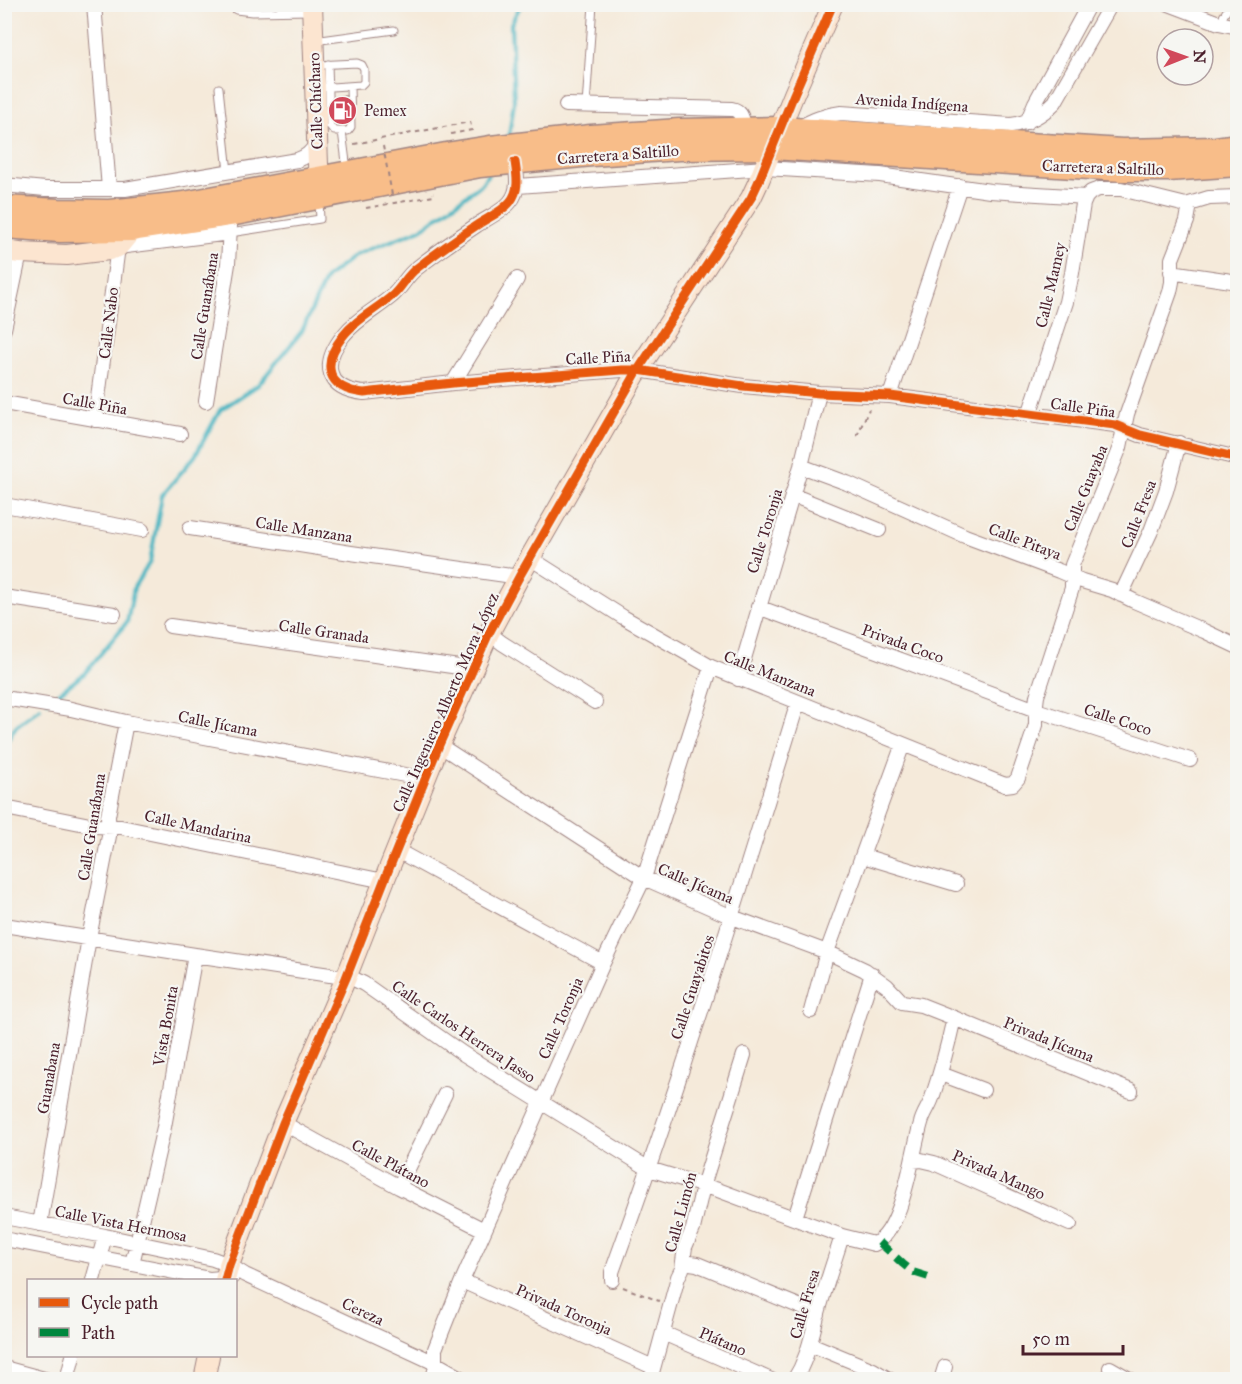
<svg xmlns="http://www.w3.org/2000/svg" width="1242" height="1384" font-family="'IM FELL Great Primer',serif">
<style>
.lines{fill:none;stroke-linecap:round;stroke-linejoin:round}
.stream{stroke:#48b6c2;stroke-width:4}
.building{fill:#d1a980}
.lane-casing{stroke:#a08482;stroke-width:9}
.street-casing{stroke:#a08482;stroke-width:16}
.secondary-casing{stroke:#a08482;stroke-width:22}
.primary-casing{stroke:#a08482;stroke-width:25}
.path{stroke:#a08482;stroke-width:2;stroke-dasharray:4.5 4.5;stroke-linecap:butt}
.lane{stroke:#fff;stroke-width:7}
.street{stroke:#fff;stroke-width:14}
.secondary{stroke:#fce5d0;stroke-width:20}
.primary{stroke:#f8bd89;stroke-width:22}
.path-bridge{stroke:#a08482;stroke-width:2;stroke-dasharray:4.5 4.5;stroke-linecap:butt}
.quiet{stroke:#00873e;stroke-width:8;stroke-dasharray:15 8;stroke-linecap:butt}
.cycleway-casing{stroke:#f6f6f2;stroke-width:13}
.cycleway{stroke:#e8590c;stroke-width:9}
.labels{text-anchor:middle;stroke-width:4.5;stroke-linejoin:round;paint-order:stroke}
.street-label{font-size:16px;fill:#4a1f2b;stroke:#f6f6f2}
.poi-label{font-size:16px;fill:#4a1f2b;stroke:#f6f6f2;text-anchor:start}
</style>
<rect width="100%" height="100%" fill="#f6f6f2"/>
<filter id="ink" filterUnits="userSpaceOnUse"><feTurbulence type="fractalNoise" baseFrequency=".0167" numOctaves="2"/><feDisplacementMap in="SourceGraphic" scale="12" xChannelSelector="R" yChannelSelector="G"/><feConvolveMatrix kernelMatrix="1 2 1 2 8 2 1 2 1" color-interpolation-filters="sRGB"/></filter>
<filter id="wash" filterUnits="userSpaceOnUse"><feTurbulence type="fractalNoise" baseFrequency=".008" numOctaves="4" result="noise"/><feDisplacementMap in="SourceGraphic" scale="24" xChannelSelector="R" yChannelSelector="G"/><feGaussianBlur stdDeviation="1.35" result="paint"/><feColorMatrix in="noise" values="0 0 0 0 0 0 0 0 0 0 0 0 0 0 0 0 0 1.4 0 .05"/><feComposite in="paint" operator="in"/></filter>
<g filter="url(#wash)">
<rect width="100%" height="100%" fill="#f5eada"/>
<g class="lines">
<path class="stream" d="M509,136L514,102L511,24L521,4
M48,701L84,674L127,622L134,587L150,562L162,495L195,456L220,410L258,385L302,331L326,278L356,255L421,229L482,184L488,174
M4,746L16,726L40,708"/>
</g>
<g id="blocks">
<path class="building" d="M348,96L349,123H337L336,97Z"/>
</g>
</g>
<g filter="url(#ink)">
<use href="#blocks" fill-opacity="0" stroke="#a08482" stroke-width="1.5"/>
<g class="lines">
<defs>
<path id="lane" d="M228,4L236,10L252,12L309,11
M1219,23L1227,10L1237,4
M314,41L394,30
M328,64L330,126L334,131H342
M316,65L357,63L362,65L364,69V82L361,85L317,88
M219,88L228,172
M586,106L593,4
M347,170L342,131H348L351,127L350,86
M230,233L320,219L319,201"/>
<path id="street" d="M94,4L109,189
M1169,4L1219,23L1238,27
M566,105L732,109C742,111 742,119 745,128
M1027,122L1035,103L1089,4
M798,128C813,120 824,115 841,113L1011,125C1029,123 1042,115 1055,102L1111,4
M515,162C517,176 520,190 510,202C502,212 487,218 477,225C456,239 436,253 417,268C407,275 402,287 393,295C377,309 356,319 343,336C321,364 326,389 364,393L453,383L622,370H638L743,386L819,393L890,396L1115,425L1140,435L1238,458
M4,185L45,189H125L297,160C306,157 311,153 316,144
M518,186L765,168L880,175L990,191L1086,197
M1171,272L1238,282
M4,329L20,253
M453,383L517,279
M890,396L960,186
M206,401L228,264L230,226
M4,403L180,434
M1029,415L1066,302L1072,273L1083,204L1086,197L1091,192L1099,189H1121L1186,205L1209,198L1238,197
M95,420L118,247L230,233
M801,466L847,483L965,536L1059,571L1082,581L1112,590L1134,601L1204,631L1238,647
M792,495L879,530
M4,505L142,530
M190,528L351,553L519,577
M530,558L623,617L711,667L1005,785L1013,784L1018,778L1036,725V704L1037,696L1072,588V565L1120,447L1127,414L1170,292L1172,282V259L1187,221L1190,204
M1121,595L1151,531L1166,491L1179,443
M4,597L114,614
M758,607L1036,710L1190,760
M170,626L473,669
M489,633L502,643L595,702
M738,679L801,466L819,393
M4,698L71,709L126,722L426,779
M439,745L644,878L732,917L827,952L865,970L887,986L902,1002L921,1005L954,1018L1131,1091
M4,809H10L95,826L121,827L384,881
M396,850L603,963
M863,856L956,884
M4,925L195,955L330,975L356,980L364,984L462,1053L649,1169L718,1190L842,1236L874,1244C903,1232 912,1152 921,1123C923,1114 929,1107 932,1098C941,1072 948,1045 954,1018
M811,1011L827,952L903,744
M941,1074L983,1090
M283,1123L399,1187L484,1230
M913,1161L921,1160L934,1163L1070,1224
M399,1187L445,1094
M4,1217L105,1236L213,1259L229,1265L245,1275L435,1363L465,1380
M795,1218L872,974
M40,1224L89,938L109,836L108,816L126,722
M4,1239L210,1279L232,1277
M683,1262L697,1264L818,1314
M132,1264L164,1127L195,955
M93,1280L105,1236
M612,1280V1272C680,1084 739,894 798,702
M462,1281L653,1367
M663,1333L771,1380
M810,1344L873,1370L890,1380
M4,1368L48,1380
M1110,1368L1131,1380
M67,1380L73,1356
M433,1380L435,1370V1349L462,1281L603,963L644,878L711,667
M650,1380L678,1277L682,1269L685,1247L693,1229L703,1186L744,1055
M794,1380C808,1358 811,1337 818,1313C825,1287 834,1262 842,1236
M941,1380L945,1367"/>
<path id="secondary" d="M312,4L319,191
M4,251L20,253L67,255L109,250L118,247L132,230
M225,1280L229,1265L283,1123L346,978L384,881L439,745L489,633L519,577L638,370L751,198L758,183L794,94L833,4
M204,1380L209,1356"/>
<path id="primary" d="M4,207L59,210L109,211L184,203L446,154L490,147L591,136L679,130L780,128L1122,150L1216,148L1238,145
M4,227L60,231L132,230L230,215L480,166L592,155L679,149L772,148L1122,170H1168L1238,165"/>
</defs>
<use href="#lane" class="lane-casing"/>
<use href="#street" class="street-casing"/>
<use href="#secondary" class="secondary-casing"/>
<use href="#primary" class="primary-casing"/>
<path class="path" d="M354,144L470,122L472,130L451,134
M366,208L434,196L433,193
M857,436L869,409
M623,1287L659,1301"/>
<use href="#lane" class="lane"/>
<use href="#street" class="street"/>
<use href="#secondary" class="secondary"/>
<use href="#primary" class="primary"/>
<path class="path-bridge" d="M383,146L392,195"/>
<path class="quiet" d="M879,1242L903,1264L913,1272L935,1279"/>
<defs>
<path id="cycleway" d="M515,162C517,176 520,190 510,202C502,212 487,218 477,225C456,239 436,253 417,268C407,275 402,287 393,295C377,309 356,319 343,336C321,364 326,389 364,393L453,383L622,370H638L743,386L819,393L890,396L1115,425L1140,435L1238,458
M225,1280L229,1265L283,1123L346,978L384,881L439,745L489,633L519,577L638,370L751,198L758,183L794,94L833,4"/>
</defs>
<use href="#cycleway" class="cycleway-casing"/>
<use href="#cycleway" class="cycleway"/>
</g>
</g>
<defs>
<symbol id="fuel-disc" viewBox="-11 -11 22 22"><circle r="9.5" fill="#d1495b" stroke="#f6f6f2"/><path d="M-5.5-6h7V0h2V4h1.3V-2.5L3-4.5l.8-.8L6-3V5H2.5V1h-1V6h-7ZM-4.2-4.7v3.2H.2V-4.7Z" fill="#fff"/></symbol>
</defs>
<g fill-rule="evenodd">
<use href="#fuel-disc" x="326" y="94" width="33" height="33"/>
</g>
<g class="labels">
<g class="street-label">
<text transform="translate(315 101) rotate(-92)" y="6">Calle Chícharo</text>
<text transform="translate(912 102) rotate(4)" y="6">Avenida Indígena</text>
<text transform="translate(618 154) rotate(-4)" y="6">Carretera a Saltillo</text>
<text transform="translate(1103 167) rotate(2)" y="6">Carretera a Saltillo</text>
<text transform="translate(1050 285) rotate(-77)" y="6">Calle Mamey</text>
<text transform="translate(204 306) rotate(-81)" y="6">Calle Guanábana</text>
<text transform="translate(108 323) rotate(-83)" y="6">Calle Nabo</text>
<text transform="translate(598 357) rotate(-3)" y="6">Calle Piña</text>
<text transform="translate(95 403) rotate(10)" y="6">Calle Piña</text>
<text transform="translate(1083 407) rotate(8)" y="6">Calle Piña</text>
<text transform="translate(1085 488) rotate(-68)" y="6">Calle Guayaba</text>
<text transform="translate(1138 514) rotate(-69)" y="6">Calle Fresa</text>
<text transform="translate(304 529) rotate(9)" y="6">Calle Manzana</text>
<text transform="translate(764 531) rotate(-73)" y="6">Calle Toronja</text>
<text transform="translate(1025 541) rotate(21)" y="6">Calle Pitaya</text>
<text transform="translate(324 631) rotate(8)" y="6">Calle Granada</text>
<text transform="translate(903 643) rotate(20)" y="6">Privada Coco</text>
<text transform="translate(770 673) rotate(22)" y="6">Calle Manzana</text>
<text transform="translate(445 702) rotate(-66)" y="6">Calle Ingeniero Alberto Mora López</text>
<text transform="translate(1118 719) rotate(18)" y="6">Calle Coco</text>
<text transform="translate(218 723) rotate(11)" y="6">Calle Jícama</text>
<text transform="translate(198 826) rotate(12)" y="6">Calle Mandarina</text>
<text transform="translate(91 827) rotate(-81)" y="6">Calle Guanábana</text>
<text transform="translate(696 883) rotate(23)" y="6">Calle Jícama</text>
<text transform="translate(692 987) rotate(-72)" y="6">Calle Guayabitos</text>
<text transform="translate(560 1018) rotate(-66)" y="6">Calle Toronja</text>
<text transform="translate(165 1026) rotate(-80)" y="6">Vista Bonita</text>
<text transform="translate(464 1031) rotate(34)" y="6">Calle Carlos Herrera Jasso</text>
<text transform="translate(1049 1039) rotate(22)" y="6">Privada Jícama</text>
<text transform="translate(48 1078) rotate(-80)" y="6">Guanabana</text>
<text transform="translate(391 1163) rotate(28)" y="6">Calle Plátano</text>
<text transform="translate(999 1174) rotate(24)" y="6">Privada Mango</text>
<text transform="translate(680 1212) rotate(-75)" y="6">Calle Limón</text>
<text transform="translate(121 1223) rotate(11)" y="6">Calle Vista Hermosa</text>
<text transform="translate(804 1304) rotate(-74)" y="6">Calle Fresa</text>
<text transform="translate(564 1309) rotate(24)" y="6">Privada Toronja</text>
<text transform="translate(363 1311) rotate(25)" y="6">Cereza</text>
<text transform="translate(723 1341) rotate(23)" y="6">Plátano</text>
</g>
<g class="poi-label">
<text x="364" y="116">Pemex</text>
</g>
</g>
<rect width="1242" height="1384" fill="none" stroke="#f6f6f2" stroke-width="24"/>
<rect x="27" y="1279" width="210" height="78" fill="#f6f6f2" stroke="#b1a0a2" stroke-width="1.5"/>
<rect x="39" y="1298" width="30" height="9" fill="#e8590c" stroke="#b1a0a2" stroke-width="1.5"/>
<text x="81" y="1309" font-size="18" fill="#4a1f2b">Cycle path</text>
<rect x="39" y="1328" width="30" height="9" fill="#00873e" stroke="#b1a0a2" stroke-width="1.5"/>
<text x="81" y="1339" font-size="18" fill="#4a1f2b">Path</text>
<g transform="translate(1185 57) rotate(89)"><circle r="28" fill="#f6f6f2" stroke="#b1a0a2" stroke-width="1.5"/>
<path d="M0-4.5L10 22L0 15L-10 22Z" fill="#d1495b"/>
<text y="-9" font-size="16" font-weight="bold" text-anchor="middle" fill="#4a1f2b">N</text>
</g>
<path d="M1023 1345v9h100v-9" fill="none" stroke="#4a1f2b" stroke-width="3"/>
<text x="1032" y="1345" font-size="18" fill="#4a1f2b" stroke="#f6f6f2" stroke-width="4.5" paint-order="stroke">50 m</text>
</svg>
